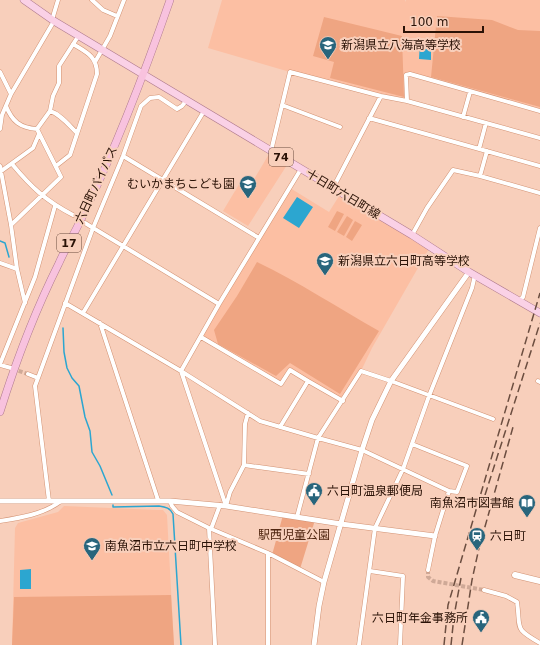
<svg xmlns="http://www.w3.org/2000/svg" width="540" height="645" font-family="'DejaVu Sans','Noto Sans JP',sans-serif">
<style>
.built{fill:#fcbfa3}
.green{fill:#efa582}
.water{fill:#2ca6d0}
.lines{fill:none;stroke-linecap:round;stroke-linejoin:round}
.stream{stroke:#2ca6d0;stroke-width:1.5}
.minor-tunnel{stroke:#cfa997;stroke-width:4;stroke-dasharray:4 2;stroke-linecap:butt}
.minor-casing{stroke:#d29273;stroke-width:5}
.tertiary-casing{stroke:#d29273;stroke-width:6}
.secondary-casing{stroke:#d29273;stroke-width:7}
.primary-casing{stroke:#af7a8d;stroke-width:8}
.trunk-casing{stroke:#af7a8d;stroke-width:8}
.minor{stroke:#fff;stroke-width:4}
.tertiary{stroke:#fff;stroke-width:5}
.secondary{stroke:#fff;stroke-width:6}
.primary{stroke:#fad1e6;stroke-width:7}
.trunk{stroke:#f8c2de;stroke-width:7}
.rail{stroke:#6c4e40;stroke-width:1.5;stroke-dasharray:8 4;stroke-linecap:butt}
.labels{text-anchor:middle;stroke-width:4;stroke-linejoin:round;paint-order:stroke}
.shield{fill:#f8cfbb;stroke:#684b3c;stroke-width:1}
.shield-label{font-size:11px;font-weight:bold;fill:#2a1206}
.poi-label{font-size:12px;fill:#2a1206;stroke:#f8cfbb;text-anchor:start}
.street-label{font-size:12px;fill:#2a1206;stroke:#f8cfbb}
.park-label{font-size:12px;fill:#502610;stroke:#f8cfbb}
</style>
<rect width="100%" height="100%" fill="#f8cfbb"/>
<path class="built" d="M222,0H405L406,2V0H540V111L406,75L407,101L290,72L208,48Z
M269,154L287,165L248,226L223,211L241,181L250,186Z
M290,188L329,212L341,193L430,247L372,348L361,371L343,401L290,370L281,384L201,337Z
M64,506L157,510H163L167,515L174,645H12L15,528L18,523L58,512Z"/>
<path class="green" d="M437,16L492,20L518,30L540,31V107L431,77Z
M324,17L402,36L404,97L330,78L334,62L313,56Z
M337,211L344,214L335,231L328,227Z
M347,216L353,220L344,236L337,232Z
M355,221L362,225L352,241L346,237Z
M257,262C299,282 338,308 379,331L340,394L290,363L276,376L218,344L214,330L237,296Z
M283,515L315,520L300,569L272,555Z
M171,595L174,645H12L14,597Z"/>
<path class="water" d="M420,40H431V60L419,59Z
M297,197L313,207L299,228L283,218Z
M31,569V589H20V570Z"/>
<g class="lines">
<path class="stream" d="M0,241L5,243L9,257
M63,328L64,352L67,368L72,378L79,386L85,417L90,431L92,452L100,466L112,495
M113,505V507L159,506C166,507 170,508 173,514L181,645"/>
<path class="minor-tunnel" d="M13,369L28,374
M428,570V577L433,581L484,590"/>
<defs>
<path id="minor" d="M92,0L103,10L117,16
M52,20L58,0
M95,62L110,36L124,0
M0,72L11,94
M407,101L540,138
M282,105L340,127
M6,106C12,121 20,128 37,129
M50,111L53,96L59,83V66L79,35
M463,117L470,92
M369,118L540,166
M0,129L2,115L11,94L54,21
M479,149L486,123
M271,151L290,72L381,96L407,101L406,75L410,74L540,111
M123,156L259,238
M12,164C31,187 46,201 73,215
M0,166L11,225L17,269L25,303
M56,166L70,155L97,74C97,56 86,52 73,44
M0,172L33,148L39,134
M480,176L487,151
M333,188L381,96
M85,223L219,304
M11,225L61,177L37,129L50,111C60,114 68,124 76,132
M412,235L427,208L453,170L480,176L540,193
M0,263L17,269
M520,300L523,297L540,228
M65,303L181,371L260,421L318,438L362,450L449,491L435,536L428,570
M83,313L204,111
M100,323L158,500
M201,337L281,384L290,370L308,381
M0,364L35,277L55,206
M0,365L11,368
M28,374L38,378
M538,381L540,382
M280,427L308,381L343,401
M412,444L467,466L457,492L449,491
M244,465L309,474
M49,501L35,386L38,378L93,228L123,156L141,106L150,98L159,97L177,109L182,106L186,101
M170,501L172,506L177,512L209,528L268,553L324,582
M226,506L181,371L219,304L301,169
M226,506L230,492L244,465L245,424L248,413
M297,517L318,438L361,371L391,381L493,419
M0,521C20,518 44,514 61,501
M209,528L215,645
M211,529L220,505
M370,571L403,576L400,645
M484,590L506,596L517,602C521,629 513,628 540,643
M268,645V553
M359,645L375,528L403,469L429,396L472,288L475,275"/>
<path id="tertiary" d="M0,501H170L226,506L341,524L435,536
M314,645L319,606L324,582L362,450L372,420L391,381L469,272"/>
<path id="secondary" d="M515,575L540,581"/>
<path id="primary" d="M24,0L54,21L412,235L469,272L540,313"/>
<path id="trunk" d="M0,412C16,361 35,311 59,263C67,245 77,229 85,211C118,143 145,72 170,0"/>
</defs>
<use href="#minor" class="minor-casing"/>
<use href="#tertiary" class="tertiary-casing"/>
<use href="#secondary" class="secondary-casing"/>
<use href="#primary" class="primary-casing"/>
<use href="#trunk" class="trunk-casing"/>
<use href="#minor" class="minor"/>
<use href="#tertiary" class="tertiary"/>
<use href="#secondary" class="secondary"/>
<use href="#primary" class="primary"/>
<use href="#trunk" class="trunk"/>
<path class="rail" d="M485,495L540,323
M444,645L448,605L540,293
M451,645L454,616L461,578
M462,645L472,580L479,548L513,427"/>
</g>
<defs>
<symbol id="school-pin" viewBox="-11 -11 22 30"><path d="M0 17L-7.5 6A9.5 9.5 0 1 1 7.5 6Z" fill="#28657c" stroke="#f8cfbb"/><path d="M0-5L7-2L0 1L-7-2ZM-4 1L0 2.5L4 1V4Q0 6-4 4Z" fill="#fff"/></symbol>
<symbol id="civic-pin" viewBox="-11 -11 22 30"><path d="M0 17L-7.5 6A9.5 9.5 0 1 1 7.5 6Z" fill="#28657c" stroke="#f8cfbb"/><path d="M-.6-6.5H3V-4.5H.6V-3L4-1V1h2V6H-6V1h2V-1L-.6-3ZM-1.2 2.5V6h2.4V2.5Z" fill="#fff"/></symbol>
<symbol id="library-pin" viewBox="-11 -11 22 30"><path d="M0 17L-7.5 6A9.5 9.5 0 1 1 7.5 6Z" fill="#28657c" stroke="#f8cfbb"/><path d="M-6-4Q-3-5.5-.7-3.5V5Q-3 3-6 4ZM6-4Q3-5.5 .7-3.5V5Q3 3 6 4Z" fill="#fff"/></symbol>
<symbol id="station-pin" viewBox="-11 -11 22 30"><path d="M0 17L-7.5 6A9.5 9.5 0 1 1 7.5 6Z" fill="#28657c" stroke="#f8cfbb"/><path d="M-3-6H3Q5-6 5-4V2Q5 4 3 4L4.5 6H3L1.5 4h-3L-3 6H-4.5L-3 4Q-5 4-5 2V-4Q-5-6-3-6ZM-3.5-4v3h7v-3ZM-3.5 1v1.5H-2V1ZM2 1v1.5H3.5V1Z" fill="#fff"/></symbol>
</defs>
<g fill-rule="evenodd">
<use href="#school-pin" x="318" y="35" width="20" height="27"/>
<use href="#school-pin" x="238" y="174" width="20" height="27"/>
<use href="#school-pin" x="315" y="251" width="20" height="27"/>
<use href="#civic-pin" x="304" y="481" width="20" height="27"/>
<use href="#library-pin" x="517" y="493" width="20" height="27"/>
<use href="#station-pin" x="467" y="526" width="20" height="27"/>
<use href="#school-pin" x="82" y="536" width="20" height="27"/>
<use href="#civic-pin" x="471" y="608" width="20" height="27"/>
</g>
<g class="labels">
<g class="shield">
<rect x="269" y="148" width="24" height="18" rx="3"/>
<rect x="57" y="234" width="24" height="18" rx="3"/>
</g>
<g class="shield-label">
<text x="281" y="161">74</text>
<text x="69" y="247">17</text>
</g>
<g class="poi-label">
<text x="341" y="49">新潟県立八海高等学校</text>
<text x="235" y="188" text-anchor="end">むいかまちこども園</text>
<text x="338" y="265">新潟県立六日町高等学校</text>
<text x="327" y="495">六日町温泉郵便局</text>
<text x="514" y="507" text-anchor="end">南魚沼市図書館</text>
<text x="490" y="540">六日町</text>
<text x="105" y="550">南魚沼市立六日町中学校</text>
<text x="468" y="622" text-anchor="end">六日町年金事務所</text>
</g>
<g class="street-label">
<text transform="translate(96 185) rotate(-65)" y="4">六日町バイパス</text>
<text transform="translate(343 194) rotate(31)" y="4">十日町六日町線</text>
</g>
<g class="park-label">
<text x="294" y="539">駅西児童公園</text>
</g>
</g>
<path d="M404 26v6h79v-6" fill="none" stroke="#2a1206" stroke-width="2"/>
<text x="410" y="26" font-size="12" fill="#2a1206" stroke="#f8cfbb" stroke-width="3" paint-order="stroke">100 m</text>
</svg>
